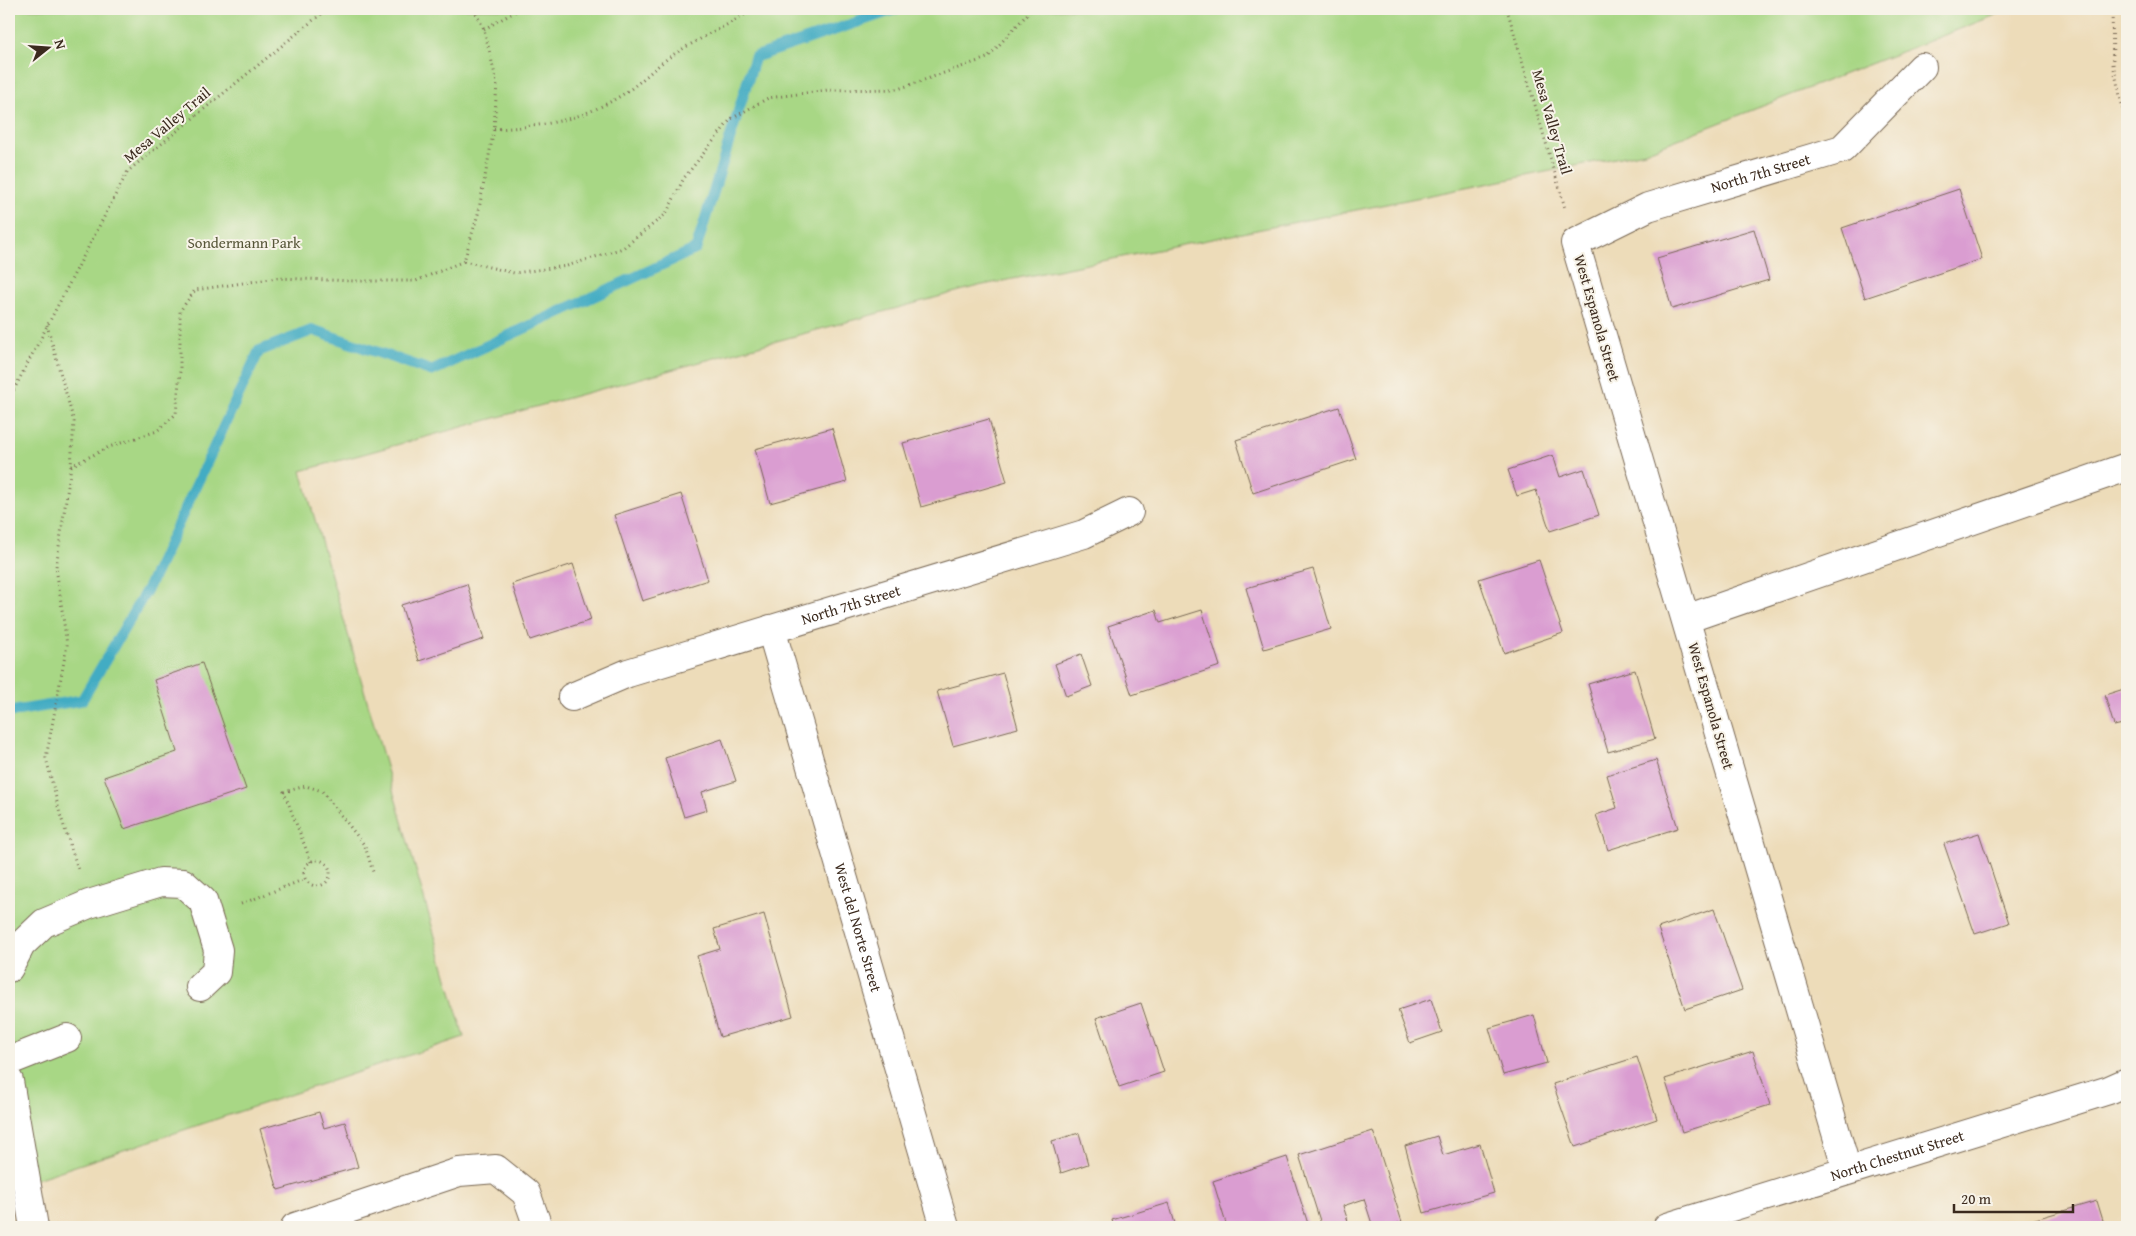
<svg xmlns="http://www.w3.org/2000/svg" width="2136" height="1236" font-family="'Gentium Book Plus',serif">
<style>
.green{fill:#a8d785;stroke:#728052}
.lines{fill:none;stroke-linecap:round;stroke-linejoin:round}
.stream{stroke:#43acc3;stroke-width:11}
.building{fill:#da9dd1}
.minor-casing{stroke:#796854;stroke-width:30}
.major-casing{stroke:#796854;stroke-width:30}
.path{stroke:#796854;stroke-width:3;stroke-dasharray:1 4;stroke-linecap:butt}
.minor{stroke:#fff;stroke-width:28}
.major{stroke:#fff;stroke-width:28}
.labels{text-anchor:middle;stroke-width:4;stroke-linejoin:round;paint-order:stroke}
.street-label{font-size:15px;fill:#3b2a1e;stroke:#f7f3e8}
.park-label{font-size:15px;fill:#565538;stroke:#f7f3e8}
</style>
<rect width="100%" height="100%" fill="#f7f3e8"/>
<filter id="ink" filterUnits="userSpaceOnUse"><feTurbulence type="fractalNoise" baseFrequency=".02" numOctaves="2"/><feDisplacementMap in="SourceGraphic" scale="10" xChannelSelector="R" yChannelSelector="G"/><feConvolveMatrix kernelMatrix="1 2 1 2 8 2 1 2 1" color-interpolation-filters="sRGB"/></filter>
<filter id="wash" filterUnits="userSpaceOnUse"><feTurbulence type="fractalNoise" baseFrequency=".0096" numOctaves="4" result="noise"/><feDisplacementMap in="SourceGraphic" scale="20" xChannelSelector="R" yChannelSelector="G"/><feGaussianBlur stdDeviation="1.12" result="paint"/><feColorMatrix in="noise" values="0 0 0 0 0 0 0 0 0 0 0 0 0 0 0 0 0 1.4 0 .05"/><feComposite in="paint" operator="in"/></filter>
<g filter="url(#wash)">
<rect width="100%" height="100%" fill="#eddcb9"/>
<path class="green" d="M9,9H2011L1645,152L978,286L301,471L464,1037L9,1188Z"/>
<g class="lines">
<path class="stream" d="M9,712L82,700L149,586L259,351L313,330L432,371L696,249L755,57L896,9"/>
</g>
<g id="blocks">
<path class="building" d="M1959,189L1982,259L1865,298L1842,228Z
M1754,229L1769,280L1672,309L1657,258Z
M1339,407L1356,459L1253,493L1236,440Z
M989,419L1007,482L921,507L903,443Z
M832,428L847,482L770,503L755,449Z
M1553,455L1560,477L1584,469L1599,515L1550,531L1536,490L1517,496L1508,470Z
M681,494L708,580L642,601L614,515Z
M1539,560L1563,633L1504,653L1479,579Z
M573,564L591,620L530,640L512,584Z
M1313,569L1331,629L1264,649L1246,588Z
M467,584L484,639L419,661L401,605Z
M1156,610L1160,623L1202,610L1220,666L1132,695L1108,626Z
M1081,654L1092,686L1066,696L1055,664Z
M202,663L246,789L124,829L104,777L177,752L154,680Z
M1635,670L1655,739L1608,752L1588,684Z
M1003,673L1018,728L953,746L937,691Z
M2127,688V723L2114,726L2105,695Z
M722,739L736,781L702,792L707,810L684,817L665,758Z
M1656,760L1678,828L1608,850L1596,815L1617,808L1607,775Z
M1979,833L2009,923L1975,934L1944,844Z
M1714,909L1742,990L1685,1009L1658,928Z
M764,914L793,1016L720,1037L697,956L720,949L714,929Z
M1431,999L1442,1032L1410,1043L1398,1010Z
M1141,1003L1164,1072L1119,1087L1096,1018Z
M1534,1015L1547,1063L1503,1075L1489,1028Z
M1753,1051L1770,1105L1682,1132L1665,1079Z
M1637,1057L1657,1119L1575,1147L1553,1084Z
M319,1112L324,1128L345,1122L358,1167L278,1190L260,1129Z
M1373,1131L1402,1222L1385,1227H1373L1364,1199L1343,1206L1350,1227H1322L1299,1155Z
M1079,1133L1088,1164L1061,1173L1052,1141Z
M1437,1136L1443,1155L1480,1144L1494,1193L1424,1213L1405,1146Z
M1287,1157L1309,1227H1227L1213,1181Z
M2097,1201L2105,1227H2034L2032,1220Z
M1169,1203L1176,1227H1114L1112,1220Z"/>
</g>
</g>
<g filter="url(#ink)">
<use href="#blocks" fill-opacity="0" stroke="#796854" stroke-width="1"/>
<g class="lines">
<defs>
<g id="minor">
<path d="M1686,619L2127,467"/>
<path id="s1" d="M771,629L945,1227"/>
<path id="s2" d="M572,697L628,673L1084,534L1129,512"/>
<path d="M9,968L21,945L44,923L89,904L161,882L183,883L203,901L218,950L216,972L200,987"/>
<path d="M9,1061L67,1038"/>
<path d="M9,1081L34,1227"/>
<path id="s3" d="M1847,1170L1575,243L1648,207L1842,149L1922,67"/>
<path d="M295,1227L459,1172L496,1169L526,1193L538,1227"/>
</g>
<g id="major">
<path id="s4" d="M1667,1227L2109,1090L2127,1082"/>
</g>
</defs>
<use href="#minor" class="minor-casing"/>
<use href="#major" class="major-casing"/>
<path class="path" d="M1507,9L1565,208
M2112,9L2113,64L2127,128
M484,29L520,9
M494,129C542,127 584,120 625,93C640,83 652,70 667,59C694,40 725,28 753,9
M464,261L514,273L567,266L623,248L666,214L684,178L731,119L768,98L828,90L898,89L987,58L1032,9
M47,325L74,422L71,466L56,567L67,645L46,758L60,814L79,872
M9,399L128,171L327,9
M71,466L109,447L157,431L176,414L180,371V311L195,290L277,278L355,281H416L464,261L478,214L494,129L497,83L484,29L474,9
M304 873a13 13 0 1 1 26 0a13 13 0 1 1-26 0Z
M311,862L284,792L306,786L322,791L365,846L373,872
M241,904L305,879"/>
<use href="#minor" class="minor"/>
<use href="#major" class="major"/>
</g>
</g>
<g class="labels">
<g class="street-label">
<text transform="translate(1552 122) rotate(74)" y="5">Mesa Valley Trail</text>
<text transform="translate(167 125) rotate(-40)" y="5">Mesa Valley Trail</text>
<text dy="5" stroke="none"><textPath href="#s3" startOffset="1165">North 7th Street</textPath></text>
<text transform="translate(1597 318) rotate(74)" y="5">West Espanola Street</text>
<text dy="5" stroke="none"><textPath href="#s2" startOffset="294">North 7th Street</textPath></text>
<text transform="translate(1711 706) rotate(74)" y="5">West Espanola Street</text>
<text dy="5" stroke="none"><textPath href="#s1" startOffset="311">West del Norte Street</textPath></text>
<text dy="5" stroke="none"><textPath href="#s4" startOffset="241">North Chestnut Street</textPath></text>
</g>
<g class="park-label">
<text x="244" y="248">Sondermann Park</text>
</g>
</g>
<rect width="2136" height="1236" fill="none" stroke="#f7f3e8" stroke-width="30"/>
<g transform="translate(48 48) rotate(73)" stroke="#f7f3e8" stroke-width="4" paint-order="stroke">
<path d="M0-4L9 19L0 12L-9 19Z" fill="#3b2a1e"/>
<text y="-8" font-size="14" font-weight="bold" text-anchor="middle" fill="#3b2a1e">N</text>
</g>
<path d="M1954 1204v8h119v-8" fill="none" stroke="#3b2a1e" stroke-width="2.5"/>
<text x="1961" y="1204" font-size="15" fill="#3b2a1e" stroke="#f7f3e8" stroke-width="4" paint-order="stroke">20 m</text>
</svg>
